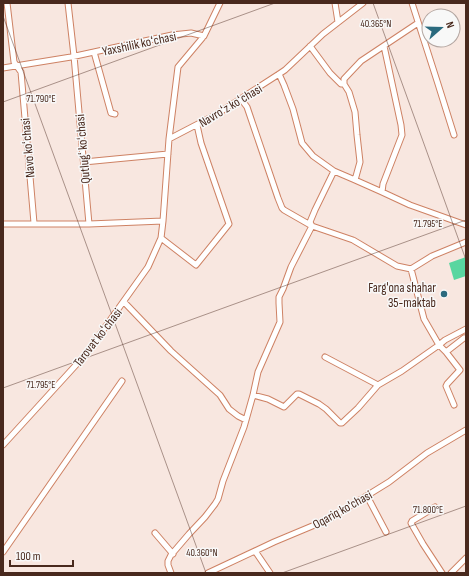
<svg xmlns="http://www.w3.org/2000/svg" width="469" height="576" font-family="'Sofia Sans Condensed',sans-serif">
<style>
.green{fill:#59d6a0}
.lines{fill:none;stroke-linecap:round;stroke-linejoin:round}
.minor-casing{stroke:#ce8264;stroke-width:7}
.minor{stroke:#fff;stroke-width:5}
.ticks{fill:none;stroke:#49291d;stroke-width:1;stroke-opacity:0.45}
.poi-dot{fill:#2a6a7e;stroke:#f8f8f8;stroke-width:1.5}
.labels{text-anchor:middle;stroke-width:3;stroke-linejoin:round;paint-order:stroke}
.street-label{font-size:13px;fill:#49291d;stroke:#f8f8f8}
.poi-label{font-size:13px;fill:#49291d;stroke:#f8f8f8;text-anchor:end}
.ticks-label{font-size:10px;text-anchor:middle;fill:#49291d;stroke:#f8f8f8;stroke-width:3;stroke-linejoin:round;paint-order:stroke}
</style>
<rect width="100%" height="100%" fill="#f8e7e0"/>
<path class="green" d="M466,257V276L454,280L449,263Z"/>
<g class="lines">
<defs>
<path id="minor" d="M7,3L14,62L21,72L34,223
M68,3L74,56L89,224
M335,3L338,22
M412,3L438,84L454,135
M310,46L330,73L341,84H344
M94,52L111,113L115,114
M3,68L71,57L172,35L191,33L204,36
M279,74L284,85L293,109L302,143L313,156L334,171
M241,99L247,107L278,198L282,208L284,210L312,226L353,240L397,266L411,269L432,256L466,242
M169,139L178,67L204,36L220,3
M84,162L115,159L168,154
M355,180L382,192L383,184L402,135L401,125L384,46
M382,192L410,205L466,225
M3,224H89L163,221
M161,238L196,265L229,224L201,143L197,125
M124,302L171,351L220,395L229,409L238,416L246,420
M446,352L464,338
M325,357L378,385
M253,395L268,399L284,407L297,394H299L319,404L326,409L340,423H342L358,408L378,385L402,371L439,345L424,319L411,269
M454,405L446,386L447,384L460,370L446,352L439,345L445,340L466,329
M3,445L86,354L148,267L161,238L163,221L169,139L217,114L279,74L285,70L323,34L363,3
M367,496L386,532
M435,507L412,521L411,523L423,544L442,573
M155,533L173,554
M255,551L270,573
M3,552L122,381
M171,573L168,565V561L171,555L189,534L205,517L215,504L218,499L223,481L244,427L253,395L258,372L280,322L279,303V297L283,289L291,267L312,226L310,222L315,210L334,171L355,180L360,162L357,135L355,112L349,92L344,84V79L361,61L418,23
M208,573L274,542L329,519L389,482L427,453L466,430
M451,573L466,558"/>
</defs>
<use href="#minor" class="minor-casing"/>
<use href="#minor" class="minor"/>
</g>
<path class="ticks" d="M373,3L466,260M3,16L206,573M3,102L275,3M3,388L466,220M282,573L466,506"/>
<circle class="poi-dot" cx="444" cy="294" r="4"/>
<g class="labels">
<g class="street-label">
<text transform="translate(139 43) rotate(-12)" y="5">Yaxshilik koʻchasi</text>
<text transform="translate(230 105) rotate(-31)" y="5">Navroʻz koʻchasi</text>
<text transform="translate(27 148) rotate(-95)" y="5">Navo koʻchasi</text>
<text transform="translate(82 149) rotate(-95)" y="5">Qutlugʻ koʻchasi</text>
<text transform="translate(97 337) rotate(-52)" y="5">Tarovat koʻchasi</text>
<text transform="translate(342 509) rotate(-29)" y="5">Oqariq ko'chasi</text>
</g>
<g class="poi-label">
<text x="436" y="292">Farg'ona shahar<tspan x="436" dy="15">35-maktab</tspan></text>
</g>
</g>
<g class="ticks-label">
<text x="376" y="27">40.365°N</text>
<text x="41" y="102">71.790°E</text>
<text x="428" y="227">71.795°E</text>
<text x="41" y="388">71.795°E</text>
<text x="428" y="513">71.800°E</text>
<text x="202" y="556">40.360°N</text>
</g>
<rect width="469" height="576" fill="none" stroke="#49291d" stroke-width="8"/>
<g transform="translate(441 28) rotate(70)"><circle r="19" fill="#f8f8f8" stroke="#b2a5a0"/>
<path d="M0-3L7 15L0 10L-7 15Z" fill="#2a6a7e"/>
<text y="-6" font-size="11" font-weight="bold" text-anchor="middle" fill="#49291d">N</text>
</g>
<path d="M10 560v6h63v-6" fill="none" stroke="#49291d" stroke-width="2"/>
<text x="16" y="560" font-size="12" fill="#49291d" stroke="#f8f8f8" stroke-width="3" paint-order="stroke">100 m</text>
</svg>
